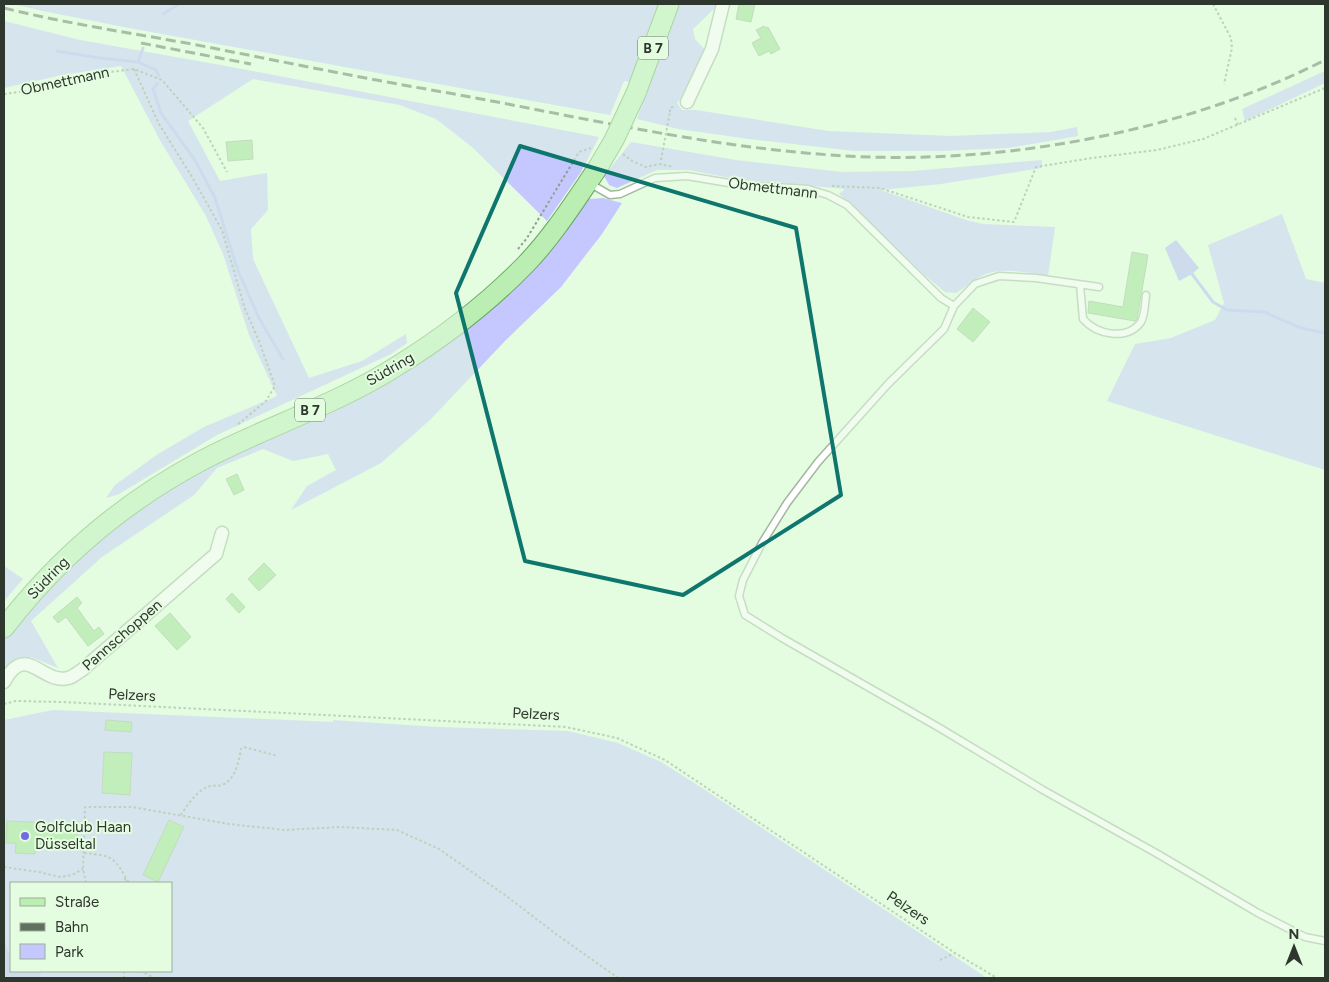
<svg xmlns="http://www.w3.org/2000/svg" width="1329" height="982" font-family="Figtree,sans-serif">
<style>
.green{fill:#c5c8ff;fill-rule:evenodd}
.water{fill:#b2b4fd}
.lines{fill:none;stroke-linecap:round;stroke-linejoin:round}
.stream{stroke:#b2b4fd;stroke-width:3}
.building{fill:#97dd8d;stroke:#9eb49a}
.service-casing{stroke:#a2b99f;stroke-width:9}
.minor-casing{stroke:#a2b99f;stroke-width:15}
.primary-casing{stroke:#6ba663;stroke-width:21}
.path{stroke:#8fa08d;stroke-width:2;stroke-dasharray:2.5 2.5;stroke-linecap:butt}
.service{stroke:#fff;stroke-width:6}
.minor{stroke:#fff;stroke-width:12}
.primary{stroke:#baeeb3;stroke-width:19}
.rail{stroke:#627061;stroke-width:3;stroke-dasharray:10 5;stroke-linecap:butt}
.primary-bridge-casing{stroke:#6ba663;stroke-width:21;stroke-linecap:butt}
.path-bridge{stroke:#8fa08d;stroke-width:2;stroke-dasharray:2.5 2.5;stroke-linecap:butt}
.primary-bridge{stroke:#baeeb3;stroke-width:19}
.marked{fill:none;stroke:#0f766e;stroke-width:4;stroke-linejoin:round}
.poi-dot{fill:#736be6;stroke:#e4fce0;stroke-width:2}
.labels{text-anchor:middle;stroke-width:4;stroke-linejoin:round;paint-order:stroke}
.shield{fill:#e4fce0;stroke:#657263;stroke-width:1}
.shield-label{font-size:14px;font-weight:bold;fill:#2e372d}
.street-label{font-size:15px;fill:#2e372d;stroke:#e4fce0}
.poi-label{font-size:15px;fill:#2e372d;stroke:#e4fce0;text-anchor:start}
</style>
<rect width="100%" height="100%" fill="#e4fce0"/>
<path class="green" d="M13,4H662L632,82L624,81L610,115L129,28L43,11Z
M679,4H715L714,9L693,29L695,39L706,51L691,84L677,103L682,110H696L828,131L950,136L1051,132L1077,127L1078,136L1008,148L943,151H855L749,139L678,129L637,119Z
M4,21L80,40L226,66L599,137L581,172L547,221L472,147L436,119L400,105L253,79L188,121L220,181L267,173L268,210L251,229L253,259L309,378L362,361L406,334L407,343L391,354L217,435L119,494L106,498L115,485L158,454L204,427L277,396L249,335L223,254L206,216L161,142L121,66L62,75L4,88Z
M1325,71V83L1245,121L1242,109Z
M631,142L736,160L842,172L913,171L1042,160V168L941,184L881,190L966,220L983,224L1055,227L1048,276C1029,273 1005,267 986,274C975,278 966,287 956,293L945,292L927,277L839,194L845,189L735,179L689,170H657L617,188L609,185L604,176Z
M603,198L622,203L602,234L561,287L505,341L430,420L381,463L291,510L307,486L336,470L328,454L293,461L263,449L217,468L194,495L102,557L31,621L58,668L31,657L8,667L4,674V638L32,601L129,514L194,472L396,374L583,203L589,199Z
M1282,214L1306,279L1325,283V470L1107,401L1135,344L1171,338L1215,320L1224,303L1208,245Z
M4,566L23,579L4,601Z
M53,710L333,722V720L438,727L568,731L618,743L661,762L702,788L987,978H4V720ZM11,883H171V971H11Z"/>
<path class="water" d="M1176,240L1199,268L1192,274L1179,281L1165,248Z
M4,939L7,949L11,954V971H41L40,978H4Z"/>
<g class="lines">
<path class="stream" d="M163,14L179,4
M57,51L99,58L138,62L143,48
M138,62L156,70L159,76
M157,84L153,89L161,113L195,160L215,198L238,271L259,318L283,359
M1192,274L1213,302L1227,310L1264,312L1301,328L1325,333"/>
</g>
<path class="building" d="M739,4H755L751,22L736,19Z
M764,26L766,28L768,27L780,49L771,54L769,51L759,56L752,43L761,38L756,30Z
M252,140L253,159L228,161L226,142Z
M1132,252L1148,255L1137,319L1135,321L1088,313L1089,301L1123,307Z
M973,308L990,322L973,342L957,329Z
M237,474L244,490L234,495L226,479Z
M264,563L276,575L259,591L248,579Z
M232,593L245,607L239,613L226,599Z
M77,597L82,603L77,608L94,631L99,627L104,634L88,646L66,617L58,623L53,617Z
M170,613L191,637L177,650L155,626Z
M106,720L132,722L131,732L105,730Z
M104,752L132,753L130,795L102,793Z
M169,820L184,827L158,882L143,875Z
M7,821L78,824L76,846L36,844L35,854L15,853L16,843H6Z"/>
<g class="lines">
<defs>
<path id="service" d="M589,183L610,195L620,194L655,178L687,176L741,185L808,189L828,195L847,205L941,298L954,306
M1080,285L1083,319C1097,335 1127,341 1141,322C1145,315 1145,303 1146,295
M1099,287L1036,278L999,276L975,284L954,306L944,329L888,384L818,462L787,503L762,543L743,580L739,596L745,615L782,638L938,727L1043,790L1156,853L1258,913L1305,937L1325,941"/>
<path id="minor" d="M687,102L712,49L723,4
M4,682C26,641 42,685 68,678C73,677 78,672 82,670L216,554L222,533"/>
<path id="primary" d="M636,93L669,4
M4,628C57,559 124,502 201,461C265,427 336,405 397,366C444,337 488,303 526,264C553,236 575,201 597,169"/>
</defs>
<use href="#service" class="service-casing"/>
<use href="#minor" class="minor-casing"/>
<use href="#primary" class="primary-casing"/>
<path class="path" d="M1213,4L1231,38L1232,48L1224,84
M134,69L159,124L192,177L222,230L245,309L259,341L275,386L266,401L236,426
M4,94L26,91L78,76L134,69L162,80L203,128L227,172
M670,112V108L675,106
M1235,118L1238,125
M623,154L632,161L646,167L660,164L673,167
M832,186L880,188L968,217L1014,222L1036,167L1092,158L1157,150L1203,139L1325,88
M518,249L527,238L579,152L591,148
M4,704L16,701L62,702L566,727L617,738L665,760L955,953L997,978
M181,815C187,805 195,794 205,788C211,784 219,787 224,784C236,778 239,760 241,749L244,747L278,756
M84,853C114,856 114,857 129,883
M4,867L39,872L60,877L72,875L83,869
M125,878V883
M86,883L83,869L85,807H132L229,824L285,830L341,827L397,830L439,849L505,895L556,934L618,978
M940,960L955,953
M124,971V978
M140,971L155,978"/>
<use href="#service" class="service"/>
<use href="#minor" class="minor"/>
<use href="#primary" class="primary"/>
<path class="rail" d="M4,8C68,24 132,33 197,45C279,61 361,78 443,92C572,115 700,146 831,155C994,167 1179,134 1325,60
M141,43L251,64"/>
<defs>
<path id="primary-bridge" d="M597,169L614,140L636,93"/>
</defs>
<use href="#primary-bridge" class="primary-bridge-casing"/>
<path class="path-bridge" d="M661,160L670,112"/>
<use href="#primary-bridge" class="primary-bridge"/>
</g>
<path d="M0 0H1329V982H0ZM520,146L796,228L841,495L683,595L525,561L456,293Z" fill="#e4fce0" fill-opacity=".55" fill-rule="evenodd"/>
<path class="marked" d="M520,146L796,228L841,495L683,595L525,561L456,293Z"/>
<circle class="poi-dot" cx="25" cy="836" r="5"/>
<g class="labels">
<g class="shield">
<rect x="638" y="36.5" width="30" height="23" rx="4"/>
<rect x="295" y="398.5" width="30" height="23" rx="4"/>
</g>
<g class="shield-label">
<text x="653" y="53">B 7</text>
<text x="310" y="415">B 7</text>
</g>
<g class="street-label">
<text transform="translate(65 81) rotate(-12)" y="5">Obmettmann</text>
<text transform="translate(773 188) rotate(7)" y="5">Obmettmann</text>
<text transform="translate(390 369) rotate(-30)" y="5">Südring</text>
<text transform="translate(48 578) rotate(-46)" y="5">Südring</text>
<text transform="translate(122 635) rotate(-41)" y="5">Pannschoppen</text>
<text transform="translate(132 695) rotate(3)" y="5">Pelzers</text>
<text transform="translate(536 714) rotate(3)" y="5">Pelzers</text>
<text transform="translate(908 908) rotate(34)" y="5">Pelzers</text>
</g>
<g class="poi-label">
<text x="35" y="832">Golfclub Haan<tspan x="35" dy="17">Düsseltal</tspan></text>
</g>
</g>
<rect width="1329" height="982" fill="none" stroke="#2e372d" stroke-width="10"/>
<rect x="10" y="882" width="162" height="90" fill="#e4fce0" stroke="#9bad98"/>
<rect x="20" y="898" width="25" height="8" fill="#baeeb3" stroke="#9bad98"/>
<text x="55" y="907" font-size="15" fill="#2e372d">Straße</text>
<rect x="20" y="923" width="25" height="8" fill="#627061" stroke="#9bad98"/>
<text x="55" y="932" font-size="15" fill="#2e372d">Bahn</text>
<rect x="20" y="944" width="25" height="15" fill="#c5c8ff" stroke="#9bad98"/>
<text x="55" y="957" font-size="15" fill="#2e372d">Park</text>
<g transform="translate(1294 947)" stroke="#e4fce0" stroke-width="4" paint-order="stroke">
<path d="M0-4L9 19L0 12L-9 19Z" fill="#2e372d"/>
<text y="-8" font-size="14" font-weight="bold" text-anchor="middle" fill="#2e372d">N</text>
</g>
</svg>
